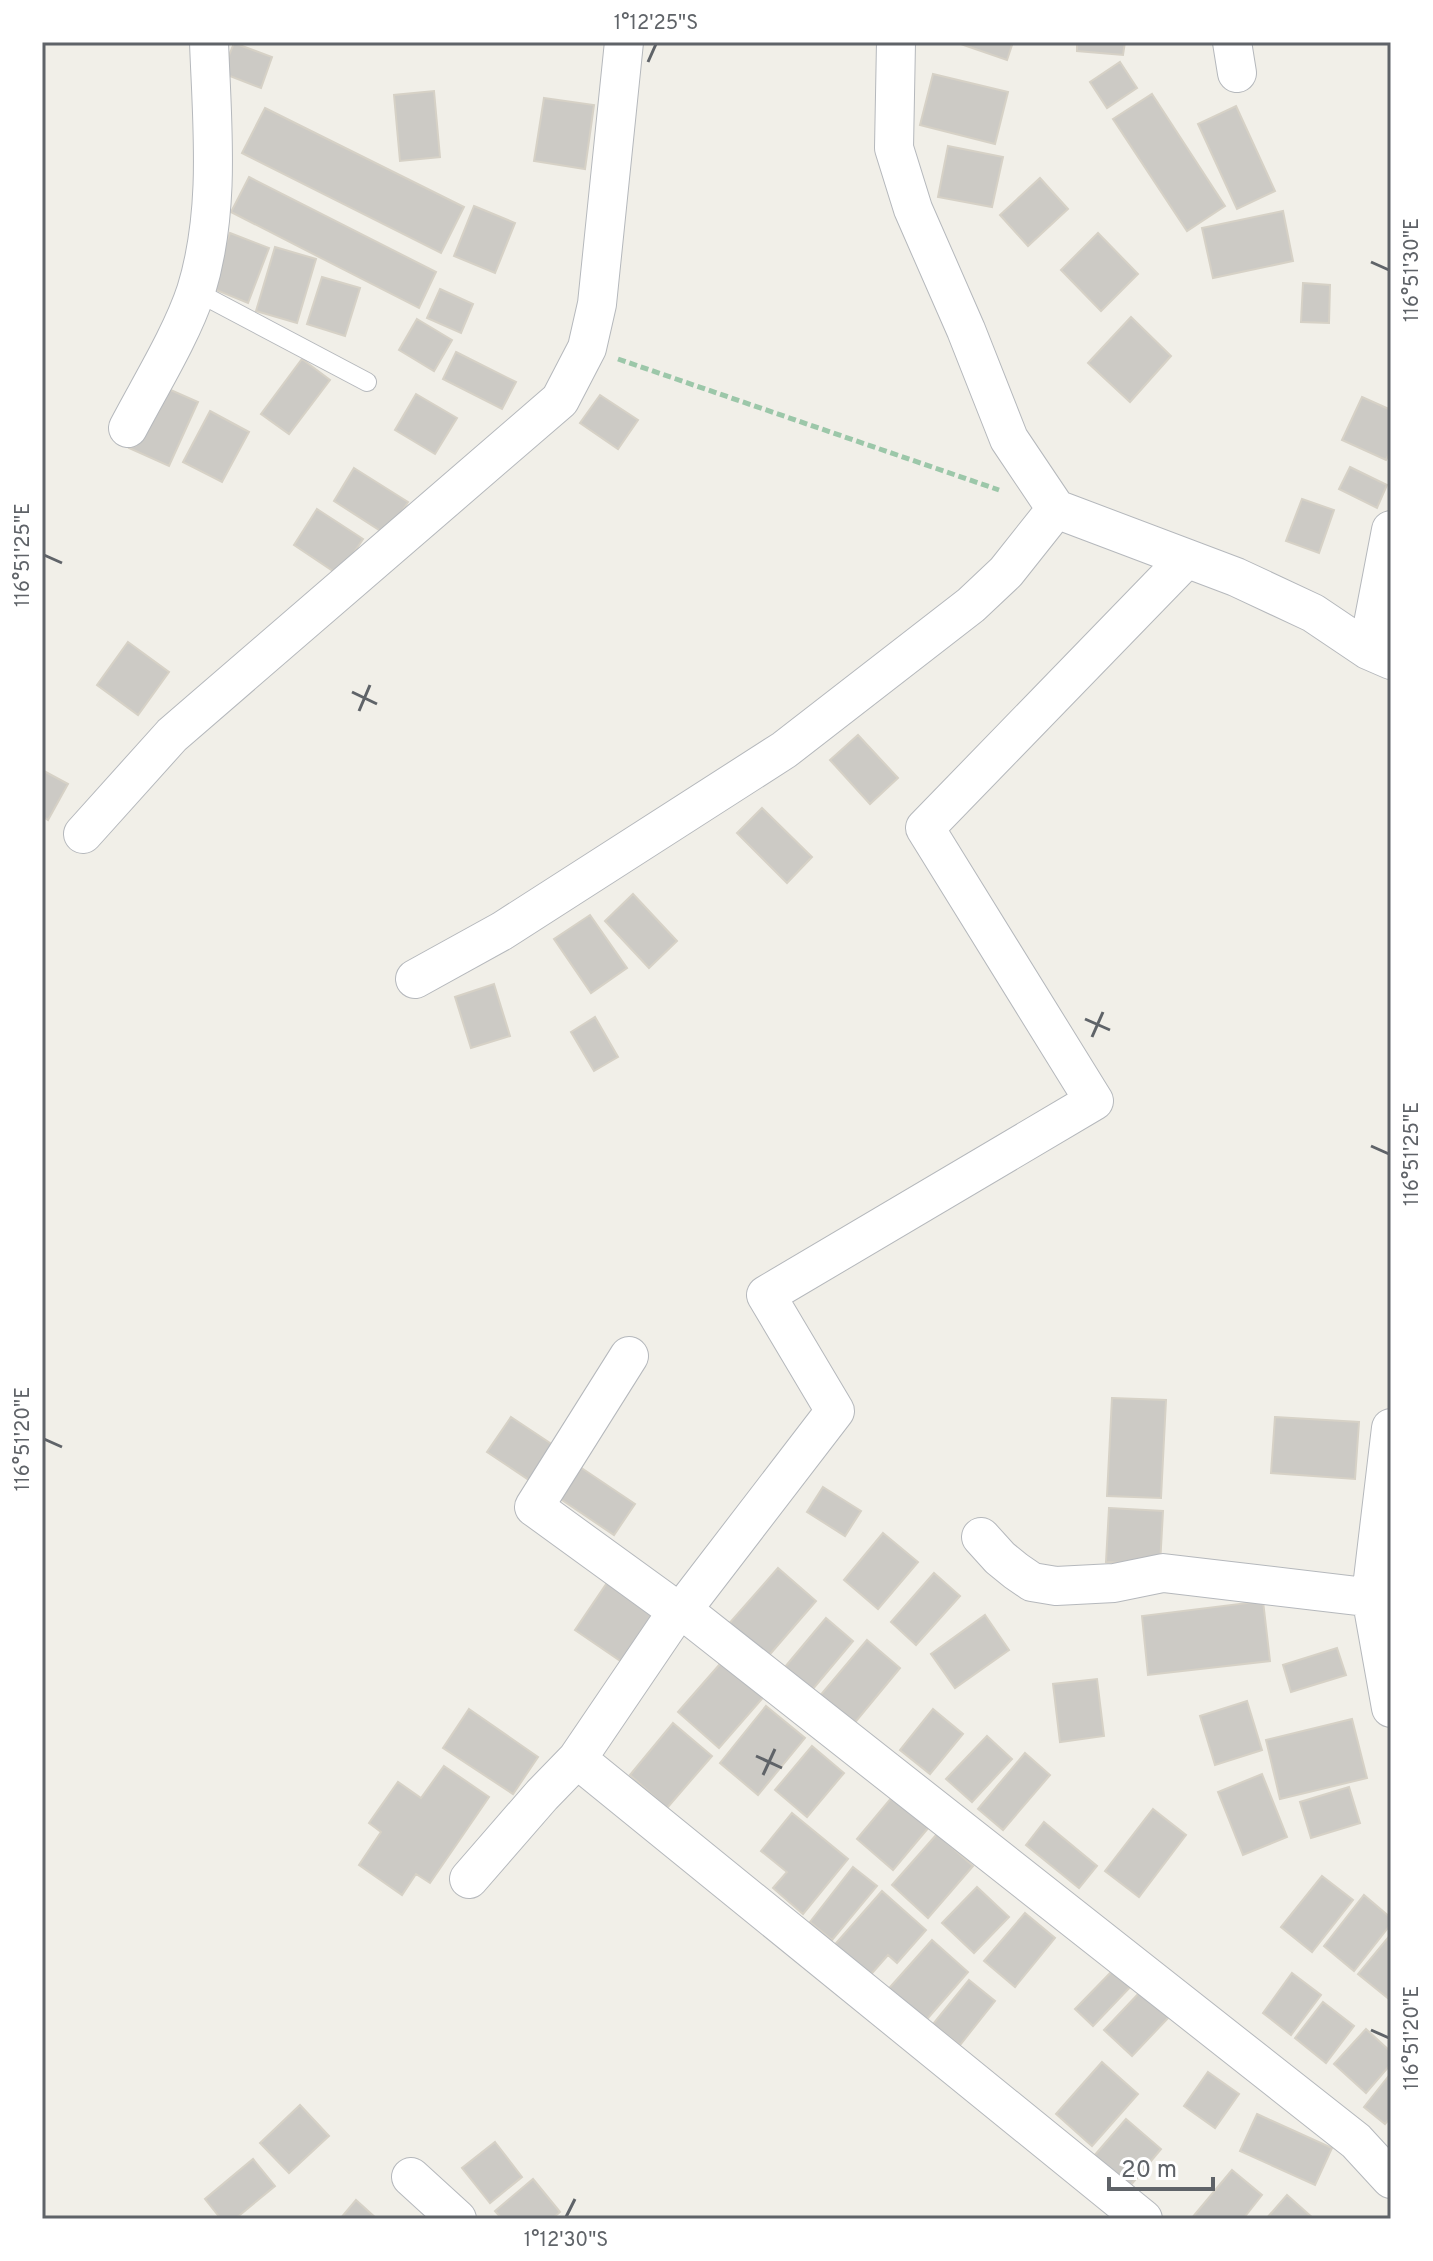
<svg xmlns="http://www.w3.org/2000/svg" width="1433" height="2261" font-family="Overpass,sans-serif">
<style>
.building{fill:#cccac5;stroke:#d6d1c6;stroke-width:2}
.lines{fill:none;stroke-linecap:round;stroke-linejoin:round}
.service-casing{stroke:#b5b8bc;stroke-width:20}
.minor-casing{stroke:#b5b8bc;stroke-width:40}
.path{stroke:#9cc7a9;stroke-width:5;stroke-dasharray:8 4;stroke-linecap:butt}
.service{stroke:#fff;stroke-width:18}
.minor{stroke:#fff;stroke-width:38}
.ticks{fill:none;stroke:#5f6368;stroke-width:3}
.neatline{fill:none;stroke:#5f6368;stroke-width:3}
.ticks-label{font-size:20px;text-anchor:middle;fill:#5f6368}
</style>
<rect width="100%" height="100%" fill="#f1efe8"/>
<path class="building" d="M955,42H1013L1007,60Z
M1077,42H1125L1123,55L1077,51Z
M234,43L272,57L261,88L222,73Z
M1120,62L1137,88L1107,108L1090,82Z
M933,74L1008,92L995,144L920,125Z
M434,91L440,157L400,161L394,95Z
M1152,94L1225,206L1187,231L1113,119Z
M544,98L594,105L585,169L534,161Z
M1236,106L1275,191L1237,209L1198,124Z
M265,108L464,207L441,253L242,153Z
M948,146L1003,157L992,207L938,197Z
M249,177L436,272L419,308L231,212Z
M1040,178L1068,209L1028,246L1000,215Z
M474,206L515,223L495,273L454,256Z
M1283,211L1293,261L1213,278L1202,228Z
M230,233L269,248L248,303L209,287Z
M1098,233L1138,274L1101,311L1061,270Z
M275,247L316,259L297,323L256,311Z
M322,277L360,288L345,336L307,324Z
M1303,283L1330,285L1329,323L1301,322Z
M440,289L473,304L461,333L427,318Z
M1131,317L1171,356L1130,402L1088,363Z
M417,319L452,340L434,371L399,350Z
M456,352L516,382L502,409L443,379Z
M302,359L330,380L289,434L261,414Z
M157,384L198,402L169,466L129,448Z
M416,394L457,418L435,454L395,430Z
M600,395L638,420L618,449L580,423Z
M1362,397L1391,410V450L1386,460L1342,440Z
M210,411L249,432L222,482L183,462Z
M1350,467L1387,485L1377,508L1339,489Z
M354,468L408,502L387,535L334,501Z
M1302,499L1334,510L1319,553L1286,541Z
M317,509L363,539L339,575L294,545Z
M128,642L169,672L138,715L97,685Z
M858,735L898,778L870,804L830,760Z
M42,770L68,784L48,820L42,816Z
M762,808L812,857L787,883L737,833Z
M633,894L677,941L649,968L605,921Z
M590,915L627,968L591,993L554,939Z
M494,984L510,1036L471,1048L455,997Z
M595,1017L618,1057L594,1071L571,1032Z
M1112,1398L1166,1400L1161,1498L1107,1496Z
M511,1417L556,1447L532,1482L487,1452Z
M1275,1417L1359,1422L1355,1479L1271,1473Z
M580,1467L635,1504L614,1535L559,1498Z
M823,1487L861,1511L845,1536L807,1512Z
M1109,1508L1163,1511L1160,1565L1106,1562Z
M883,1533L918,1562L878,1609L844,1580Z
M778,1568L816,1601L765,1660L727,1626Z
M934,1573L960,1596L916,1645L891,1622Z
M611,1577L658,1609L622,1662L575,1630Z
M1263,1601L1270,1661L1148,1675L1142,1616Z
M985,1615L1009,1650L955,1688L931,1654Z
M826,1618L853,1641L812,1690L785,1667Z
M867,1640L900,1668L852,1726L818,1698Z
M1337,1648L1346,1675L1291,1692L1283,1665Z
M727,1656L768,1692L719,1748L678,1712Z
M1097,1679L1104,1736L1060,1742L1053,1684Z
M1247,1701L1262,1750L1215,1765L1200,1716Z
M766,1706L805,1738L758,1795L720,1763Z
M469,1709L538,1757L513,1794L443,1748Z
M933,1709L963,1734L930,1774L900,1750Z
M1352,1719L1367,1778L1280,1799L1266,1740Z
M673,1723L712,1756L667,1808L630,1775Z
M987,1736L1012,1759L972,1802L946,1779Z
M812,1746L844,1773L807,1817L775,1790Z
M1025,1753L1050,1775L1003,1830L978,1809Z
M444,1766L489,1797L430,1883L416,1874L402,1895L359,1865L381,1832L369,1823L398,1782L421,1798Z
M1262,1774L1287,1837L1243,1855L1218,1792Z
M1349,1787L1360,1823L1311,1838L1300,1802Z
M893,1796L929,1827L893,1870L857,1839Z
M1153,1809L1186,1835L1139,1897L1105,1871Z
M792,1813L848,1859L803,1914L773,1888L787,1872L761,1851Z
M1044,1822L1097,1866L1079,1888L1026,1845Z
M937,1834L973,1866L928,1918L892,1885Z
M853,1867L877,1886L832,1940L810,1922Z
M1322,1876L1353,1900L1312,1952L1281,1927Z
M977,1887L1009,1917L974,1953L942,1923Z
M882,1891L926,1930L897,1963L888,1955L866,1980L831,1949Z
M1364,1895L1391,1918V1924L1354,1971L1324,1946Z
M1025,1913L1055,1938L1015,1987L984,1961Z
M1391,1934V1999L1390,2000L1358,1974Z
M932,1940L968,1972L921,2026L884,1994Z
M1117,1966L1134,1983L1093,2026L1075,2009Z
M1292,1973L1321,1995L1291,2035L1263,2013Z
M969,1980L995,2001L960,2045L933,2024Z
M1141,1991L1169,2017L1132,2056L1104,2030Z
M1323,2002L1354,2026L1326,2063L1295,2038Z
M1366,2029L1391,2052V2064L1366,2093L1334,2064Z
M1102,2062L1138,2094L1092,2146L1056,2114Z
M1208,2072L1239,2094L1215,2128L1184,2106Z
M1391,2073V2117L1385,2124L1364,2107Z
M300,2105L329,2136L289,2173L260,2143Z
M1257,2114L1332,2148L1315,2185L1240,2151Z
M1126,2119L1161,2149L1130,2186L1094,2156Z
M495,2142L522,2177L490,2203L462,2168Z
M253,2159L275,2186L235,2219H221L205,2199Z
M1232,2170L1262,2195L1243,2219H1191Z
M533,2179L560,2212L552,2219H502L495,2211Z
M1287,2195L1314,2219H1266Z
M356,2200L377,2219H340Z"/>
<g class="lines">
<defs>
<path id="service" d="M195,291L367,382"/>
<path id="minor" d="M896,42L894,148L913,209L966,330L1009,439L1056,509L1236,577L1313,613L1368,650L1391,660
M1232,42L1237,73
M128,428C150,386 182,334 196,291C221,210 212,124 209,42
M1368,650L1391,530
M83,834L172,735L560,400L587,348L597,304L624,42
M415,979L502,931L784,750L971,605L1006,572L1056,509
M629,1356L534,1507L680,1613L835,1411L766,1295L1094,1101L925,828L1186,559
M1391,1428L1371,1596L1391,1708
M981,1537L1000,1558L1016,1571L1032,1582L1056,1586L1114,1583L1163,1573L1391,1600
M577,1759L672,1619L680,1613L690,1616L1356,2141L1391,2179
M469,1879L542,1795L577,1759L1143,2219
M411,2177L457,2219"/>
</defs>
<use href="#service" class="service-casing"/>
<use href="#minor" class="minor-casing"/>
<path class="path" d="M618,359L999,490"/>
<use href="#service" class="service"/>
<use href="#minor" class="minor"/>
</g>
<path class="ticks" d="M648,62L656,44M1371,262L1389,270M44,555L62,563M352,692L377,704M359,711L370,685M1085,1019L1110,1030M1092,1037L1103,1012M1371,1146L1389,1154M44,1439L62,1447M756,1756L782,1768M763,1775L775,1749M1371,2030L1389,2038M566,2217L575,2199"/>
<rect width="1433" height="2261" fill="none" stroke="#ffffff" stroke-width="88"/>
<path d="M1109 2177v12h104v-12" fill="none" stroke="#5f6368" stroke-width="4"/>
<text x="1121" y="2177" font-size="24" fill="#5f6368" stroke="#ffffff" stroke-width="6" paint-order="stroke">20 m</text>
<rect x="44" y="44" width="1345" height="2173" class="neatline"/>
<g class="ticks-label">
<text x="656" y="29">1°12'25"S</text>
<text transform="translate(1411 270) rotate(-90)" y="7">116°51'30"E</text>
<text transform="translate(22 555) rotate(-90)" y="7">116°51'25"E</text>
<text transform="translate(1411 1154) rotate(-90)" y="7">116°51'25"E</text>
<text transform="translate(22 1439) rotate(-90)" y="7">116°51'20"E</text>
<text transform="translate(1411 2038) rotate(-90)" y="7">116°51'20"E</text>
<text x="566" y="2246">1°12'30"S</text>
</g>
</svg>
